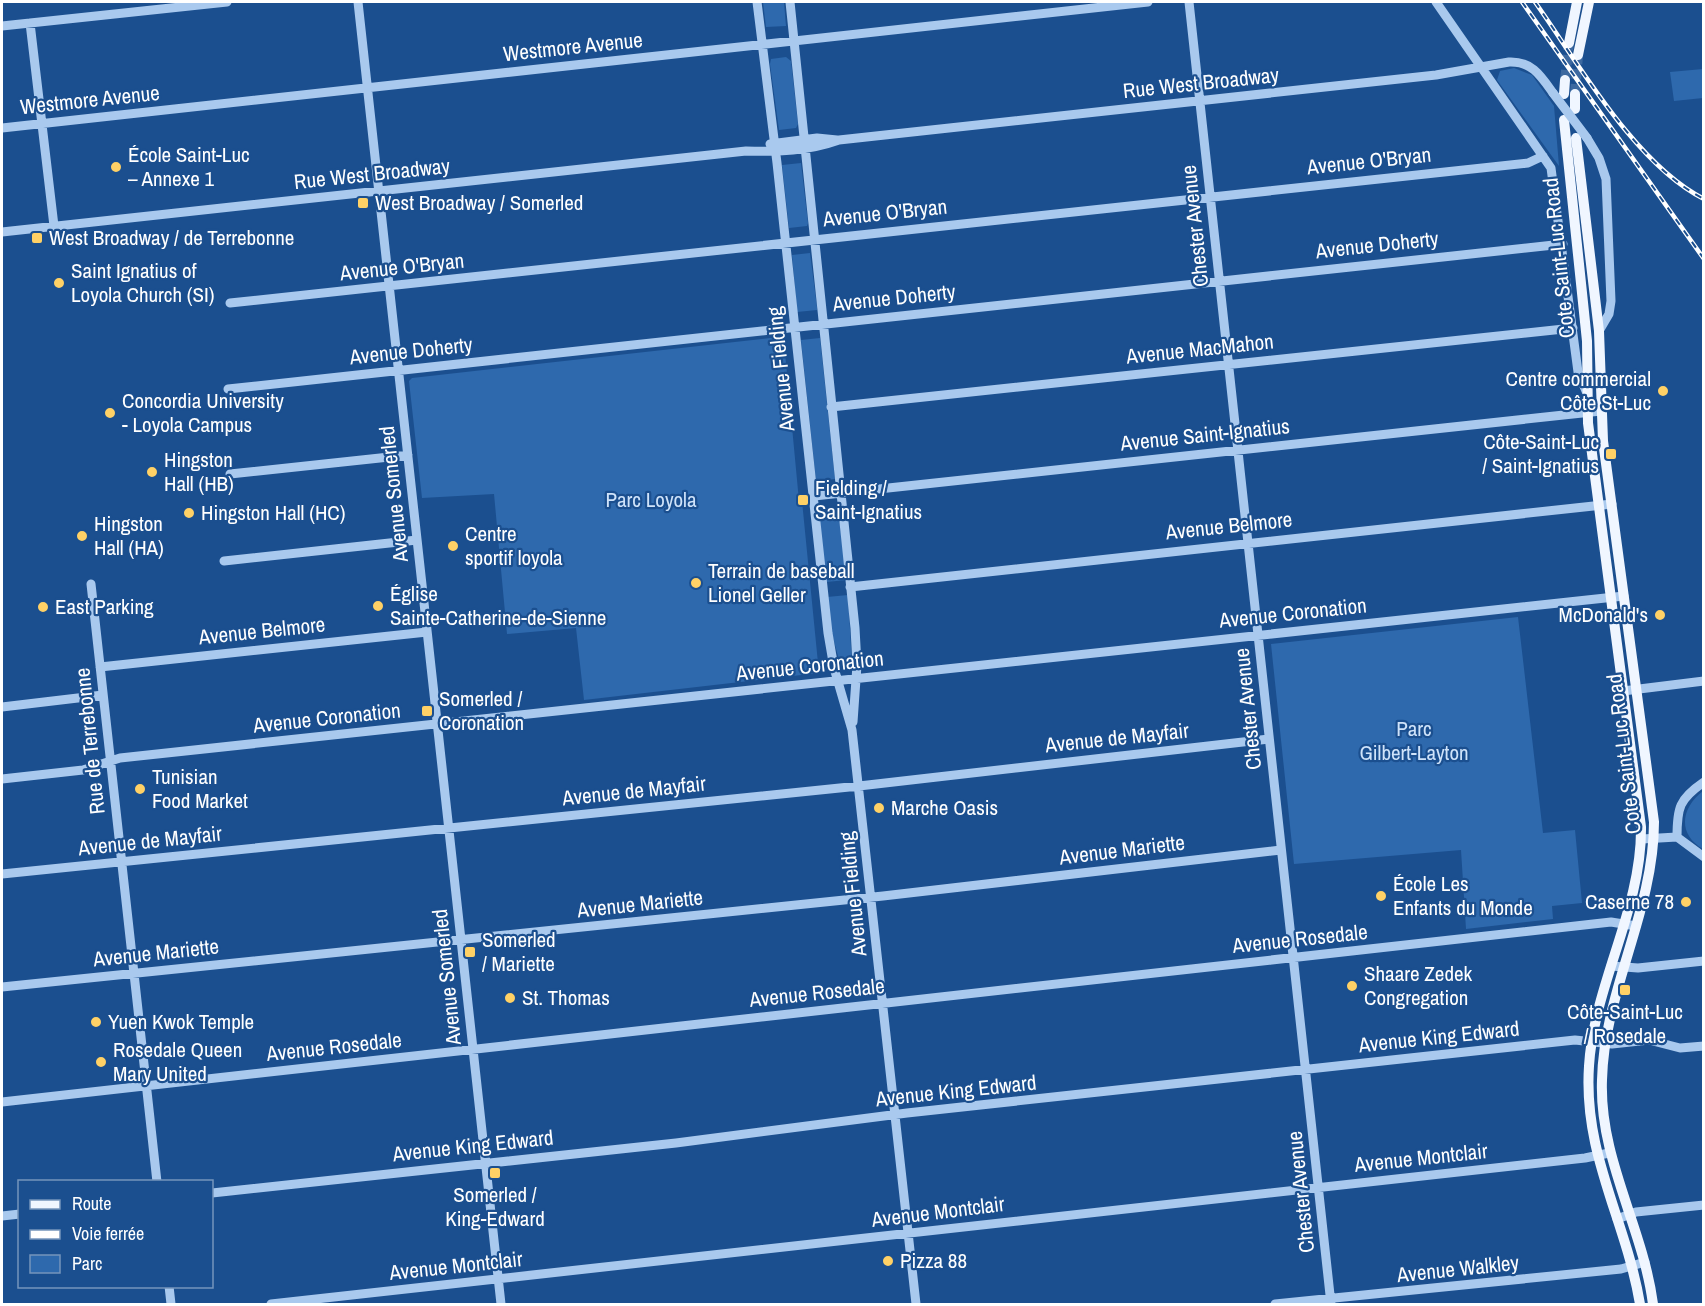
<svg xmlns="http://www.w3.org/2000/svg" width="1705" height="1306" font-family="'Archivo Narrow',sans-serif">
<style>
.green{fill:#2e69ad}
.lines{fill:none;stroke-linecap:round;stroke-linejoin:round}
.major-tunnel{stroke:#3d69a0;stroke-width:10;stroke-dasharray:10 5;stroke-linecap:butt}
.minor{stroke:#a9c9ee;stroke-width:9}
.major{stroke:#f0f6ff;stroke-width:10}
.rail-casing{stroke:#fff;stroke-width:4.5}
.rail{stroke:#1b4f8f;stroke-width:2;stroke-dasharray:7;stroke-linecap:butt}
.minor-bridge{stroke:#a9c9ee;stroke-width:9}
.poi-dot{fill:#ffd166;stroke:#1b4f8f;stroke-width:2}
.labels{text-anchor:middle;stroke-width:4.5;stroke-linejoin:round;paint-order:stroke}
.street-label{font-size:21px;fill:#fff;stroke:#1b4f8f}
.poi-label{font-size:21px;fill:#fff;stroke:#1b4f8f;text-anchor:start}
.park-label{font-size:21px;fill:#cfe3fa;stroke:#1b4f8f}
</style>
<rect width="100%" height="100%" fill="#1b4f8f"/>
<path class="green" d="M763,2H784L786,26L766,27Z
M786,57L791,61L798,124L796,128L779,130L770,64L771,59Z
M1514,68L1532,75L1554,106L1559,166L1497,80L1500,71Z
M1703,69V98L1674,101L1670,72Z
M801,163L808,223L807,226L789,228L782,165Z
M810,253L817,307V310L797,312L792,255Z
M779,337L784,342L799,501H802L819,673L584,700L576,628L507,634L494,494L422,498L409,381L412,378Z
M820,338L835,479L816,481L801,340Z
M838,509L847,580L826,582L819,514V511Z
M848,595L852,664L841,667L832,634L827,597Z
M1518,617L1543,833L1575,830L1582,903L1552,906L1553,919L1466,929L1461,850L1294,864L1271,644Z
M1703,791V849C1677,834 1681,808 1703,791Z"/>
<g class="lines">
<path class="major-tunnel" d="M1565,80L1569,43
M1575,94L1578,55"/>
<path class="minor" d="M358,2L501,1304
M757,2L777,163L828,633L834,668L852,730L916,1304
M790,2L855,628L857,665L853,722
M1189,2L1331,1304
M1436,2L1551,168L1578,372L1586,391
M30,23L54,226
M2,26L227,2
M2,128L1148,2
M1587,138L1599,158L1606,179L1611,301L1609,314L1599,331
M770,144L817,138L837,140
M2,232L746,151C778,152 808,151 839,140L1436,75L1509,62C1532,61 1541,76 1553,93
M230,303L1528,163L1543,156
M228,389L1563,244
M831,407L1573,328
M230,474L408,455
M814,496L1601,411
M224,561L417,540
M91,584L157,1182
M850,587L1612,504
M100,667L427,632
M1623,691L1704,681
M2,707L103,695
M2,779L83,770L120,758L1624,596
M1677,837C1677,808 1679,799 1704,782
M1642,839L1677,837L1704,857
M2,874L859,786L1269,739
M1611,966L1638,968L1704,961
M2,987L883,896L1281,850
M2,1102L1611,922L1636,926
M212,1193L676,1143L907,1113L1575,1040L1612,1044L1649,1040L1680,1048L1704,1046
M2,1216L20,1214
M1617,1219L1636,1212L1704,1205
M169,1286L171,1304
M271,1304L1585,1158L1609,1153
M1275,1304L1621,1269L1645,1262"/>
<path class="major" d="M1569,43L1577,2
M1578,55L1589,2
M1564,94L1565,80
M1575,109V94
M1564,120L1587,341L1588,423L1641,827C1642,909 1594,984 1589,1066C1583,1155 1626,1220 1640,1304
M1576,138L1599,331L1603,441L1654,822C1654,911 1604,991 1602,1080C1599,1159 1643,1227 1653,1304"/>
<defs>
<path id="rail" d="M1522,2L1704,259
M1535,2C1579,64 1635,164 1704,199"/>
</defs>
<use href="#rail" class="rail-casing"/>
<use href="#rail" class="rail"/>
<path class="minor-bridge" d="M1553,93L1587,138"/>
</g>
<g class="poi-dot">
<circle cx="116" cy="167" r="6"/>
<rect x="357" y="197" width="12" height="12" rx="3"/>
<rect x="31" y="232" width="12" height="12" rx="3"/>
<circle cx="59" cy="283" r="6"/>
<circle cx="1663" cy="391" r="6"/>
<circle cx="110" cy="413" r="6"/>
<rect x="1605" y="448" width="12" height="12" rx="3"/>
<circle cx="152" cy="472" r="6"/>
<rect x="797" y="494" width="12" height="12" rx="3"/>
<circle cx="189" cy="513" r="6"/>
<circle cx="82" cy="536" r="6"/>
<circle cx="453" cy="546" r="6"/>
<circle cx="696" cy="583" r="6"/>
<circle cx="378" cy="606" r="6"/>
<circle cx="43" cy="607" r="6"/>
<circle cx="1660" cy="615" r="6"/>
<rect x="421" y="705" width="12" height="12" rx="3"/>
<circle cx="140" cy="789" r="6"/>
<circle cx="879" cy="808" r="6"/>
<circle cx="1381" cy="896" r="6"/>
<circle cx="1686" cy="902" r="6"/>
<rect x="464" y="946" width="12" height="12" rx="3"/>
<circle cx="1352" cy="986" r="6"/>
<rect x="1619" y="984" width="12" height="12" rx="3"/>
<circle cx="510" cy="998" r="6"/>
<circle cx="96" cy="1022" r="6"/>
<circle cx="101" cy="1062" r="6"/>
<rect x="489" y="1167" width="12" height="12" rx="3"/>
<circle cx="888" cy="1261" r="6"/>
</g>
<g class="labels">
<g class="street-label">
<text transform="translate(573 47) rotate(-6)" y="7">Westmore Avenue</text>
<text transform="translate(1201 83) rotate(-6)" y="7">Rue West Broadway</text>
<text transform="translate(90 100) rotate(-6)" y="7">Westmore Avenue</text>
<text transform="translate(1369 161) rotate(-6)" y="7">Avenue O'Bryan</text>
<text transform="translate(372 174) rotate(-6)" y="7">Rue West Broadway</text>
<text transform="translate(885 213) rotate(-6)" y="7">Avenue O'Bryan</text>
<text transform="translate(1195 226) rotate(-96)" y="7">Chester Avenue</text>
<text transform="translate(1377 245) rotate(-6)" y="7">Avenue Doherty</text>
<text transform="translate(1559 258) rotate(-96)" y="7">Cote Saint-Luc Road</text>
<text transform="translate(402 267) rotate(-6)" y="7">Avenue O'Bryan</text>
<text transform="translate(894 298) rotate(-6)" y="7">Avenue Doherty</text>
<text transform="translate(1200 349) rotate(-6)" y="7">Avenue MacMahon</text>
<text transform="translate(411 351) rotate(-6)" y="7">Avenue Doherty</text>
<text transform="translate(781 369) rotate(-96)" y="7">Avenue Fielding</text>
<text transform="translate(1205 435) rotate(-6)" y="7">Avenue Saint-Ignatius</text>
<text transform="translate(394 494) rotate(-96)" y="7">Avenue Somerled</text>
<text transform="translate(1229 526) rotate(-6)" y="7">Avenue Belmore</text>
<text transform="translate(1293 613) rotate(-6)" y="7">Avenue Coronation</text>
<text transform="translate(262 631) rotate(-6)" y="7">Avenue Belmore</text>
<text transform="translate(810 666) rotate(-6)" y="7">Avenue Coronation</text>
<text transform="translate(1248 709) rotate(-96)" y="7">Chester Avenue</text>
<text transform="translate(327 718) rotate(-6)" y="7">Avenue Coronation</text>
<text transform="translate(1117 738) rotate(-6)" y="7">Avenue de Mayfair</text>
<text transform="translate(90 741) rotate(-96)" y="7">Rue de Terrebonne</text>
<text transform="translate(1624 754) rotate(-97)" y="7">Cote Saint-Luc Road</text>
<text transform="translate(634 791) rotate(-6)" y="7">Avenue de Mayfair</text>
<text transform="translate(150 841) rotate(-6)" y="7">Avenue de Mayfair</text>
<text transform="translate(1122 850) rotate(-7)" y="7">Avenue Mariette</text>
<text transform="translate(853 894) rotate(-96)" y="7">Avenue Fielding</text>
<text transform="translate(640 904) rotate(-6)" y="7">Avenue Mariette</text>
<text transform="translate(1300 939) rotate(-6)" y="7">Avenue Rosedale</text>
<text transform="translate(156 953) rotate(-6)" y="7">Avenue Mariette</text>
<text transform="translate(447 977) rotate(-96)" y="7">Avenue Somerled</text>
<text transform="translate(817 993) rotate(-6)" y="7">Avenue Rosedale</text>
<text transform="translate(1439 1037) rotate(-6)" y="7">Avenue King Edward</text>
<text transform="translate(334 1047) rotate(-6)" y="7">Avenue Rosedale</text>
<text transform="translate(956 1091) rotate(-6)" y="7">Avenue King Edward</text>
<text transform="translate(473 1146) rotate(-6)" y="7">Avenue King Edward</text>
<text transform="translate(1421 1158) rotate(-6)" y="7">Avenue Montclair</text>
<text transform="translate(1301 1192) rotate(-96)" y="7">Chester Avenue</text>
<text transform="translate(938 1212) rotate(-7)" y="7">Avenue Montclair</text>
<text transform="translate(456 1266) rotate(-6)" y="7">Avenue Montclair</text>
<text transform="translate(1458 1269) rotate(-6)" y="7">Avenue Walkley</text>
</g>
<g class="poi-label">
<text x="128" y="162">École Saint-Luc<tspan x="128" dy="24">– Annexe 1</tspan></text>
<text x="375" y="210">West Broadway / Somerled</text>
<text x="49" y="245">West Broadway / de Terrebonne</text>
<text x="71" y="278">Saint Ignatius of<tspan x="71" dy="24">Loyola Church (SI)</tspan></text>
<text x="1651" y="386" text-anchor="end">Centre commercial<tspan x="1651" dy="24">Côte St-Luc</tspan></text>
<text x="122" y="408">Concordia University<tspan x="122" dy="24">- Loyola Campus</tspan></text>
<text x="1599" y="449" text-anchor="end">Côte-Saint-Luc<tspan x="1599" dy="24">/ Saint-Ignatius</tspan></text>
<text x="164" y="467">Hingston<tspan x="164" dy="24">Hall (HB)</tspan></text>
<text x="815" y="495">Fielding /<tspan x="815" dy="24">Saint-Ignatius</tspan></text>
<text x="201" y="520">Hingston Hall (HC)</text>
<text x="94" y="531">Hingston<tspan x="94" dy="24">Hall (HA)</tspan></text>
<text x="465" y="541">Centre<tspan x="465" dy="24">sportif loyola</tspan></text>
<text x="708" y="578">Terrain de baseball<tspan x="708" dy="24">Lionel Geller</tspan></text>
<text x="390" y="601">Église<tspan x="390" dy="24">Sainte-Catherine-de-Sienne</tspan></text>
<text x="55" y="614">East Parking</text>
<text x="1648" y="622" text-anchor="end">McDonald's</text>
<text x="439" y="706">Somerled /<tspan x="439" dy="24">Coronation</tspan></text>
<text x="152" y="784">Tunisian<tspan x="152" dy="24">Food Market</tspan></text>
<text x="891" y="815">Marche Oasis</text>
<text x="1393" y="891">École Les<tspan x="1393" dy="24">Enfants du Monde</tspan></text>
<text x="1674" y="909" text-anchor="end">Caserne 78</text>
<text x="482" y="947">Somerled<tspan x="482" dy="24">/ Mariette</tspan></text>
<text x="1364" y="981">Shaare Zedek<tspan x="1364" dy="24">Congregation</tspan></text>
<text x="522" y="1005">St. Thomas</text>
<text x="1625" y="1019" text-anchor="middle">Côte-Saint-Luc<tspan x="1625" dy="24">/ Rosedale</tspan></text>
<text x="108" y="1029">Yuen Kwok Temple</text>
<text x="113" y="1057">Rosedale Queen<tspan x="113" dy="24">Mary United</tspan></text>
<text x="495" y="1202" text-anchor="middle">Somerled /<tspan x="495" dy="24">King-Edward</tspan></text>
<text x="900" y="1268">Pizza 88</text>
</g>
<g class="park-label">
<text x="651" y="507">Parc Loyola</text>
<text x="1414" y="736">Parc<tspan x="1414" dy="24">Gilbert-Layton</tspan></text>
</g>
</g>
<rect width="1705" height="1306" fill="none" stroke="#ffffff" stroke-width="6"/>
<rect x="18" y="1180" width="195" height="108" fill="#1b4f8f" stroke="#7695bc" stroke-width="1.5"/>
<rect x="30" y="1200" width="30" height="9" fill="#f0f6ff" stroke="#7695bc" stroke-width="1.5"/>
<text x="72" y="1210" font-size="18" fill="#ffffff">Route</text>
<rect x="30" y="1230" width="30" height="9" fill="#ffffff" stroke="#7695bc" stroke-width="1.5"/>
<text x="72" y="1240" font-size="18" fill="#ffffff">Voie ferrée</text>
<rect x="30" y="1255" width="30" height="18" fill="#2e69ad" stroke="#7695bc" stroke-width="1.5"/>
<text x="72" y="1270" font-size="18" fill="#ffffff">Parc</text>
</svg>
